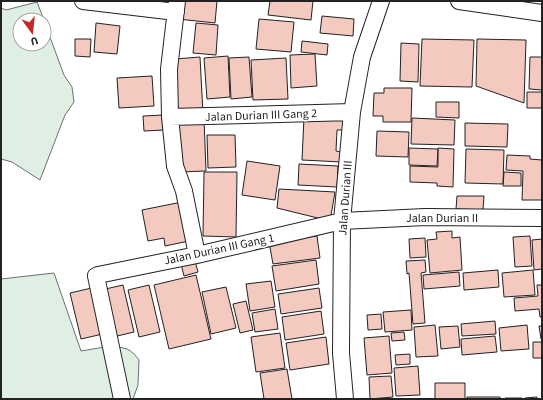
<svg xmlns="http://www.w3.org/2000/svg" width="543" height="400" font-family="'Source Sans 3',sans-serif">
<style>
.green{fill:#e0efe3;stroke:#6f6f6f}
.building{fill:#f3c9c0;stroke:#222}
.lines{fill:none;stroke-linecap:round;stroke-linejoin:round}
.minor-casing{stroke:#222;stroke-width:18}
.minor{stroke:#fff;stroke-width:16}
.labels{text-anchor:middle;stroke-width:3;stroke-linejoin:round;paint-order:stroke}
.street-label{font-size:12px;fill:#222;stroke:#fff}
</style>
<rect width="100%" height="100%" fill="#fff"/>
<path class="green" d="M37,2L44,20H20V44H44V21L64,75L72,87L74,102L65,115L40,180L12,162L1,159V8L6,10Z
M54,273L81,351C94,349 114,344 127,349C132,351 136,356 139,360L138,385L133,399H1V279Z"/>
<path class="building" d="M146,1H171V4Z
M180,1H217L215,23L178,19Z
M270,1H313L311,20L268,15Z
M322,16L354,19L353,36L320,33Z
M259,19L294,22L291,52L256,49Z
M96,23L120,26L117,54L94,52Z
M196,23L218,25L216,55L193,53Z
M75,39H91L90,57L75,56Z
M422,39L474,40L472,87L420,86Z
M477,39L526,40L524,103L476,86Z
M302,41L328,44L327,55L301,52Z
M401,43L419,44L418,82L400,81Z
M315,54L317,86L291,88L290,55Z
M228,56L230,97L207,99L204,58Z
M200,57L203,114L178,116L175,59Z
M249,57L252,97L231,99L229,58Z
M530,57H542V90L529,89Z
M286,58L288,99L253,100L251,60Z
M152,76L154,106L119,108L117,78Z
M384,88H412L411,122H383V116H373L374,93H384Z
M527,92H542V108H527Z
M436,102H459V118L436,117Z
M164,115V130L144,131L143,116Z
M304,117L346,119V130H337L336,151L342,152V162L302,160Z
M412,118L455,120L454,145L411,144Z
M204,119L206,171L179,172L177,120Z
M465,123L508,124L507,147L465,146Z
M377,131L409,132L408,157L376,156Z
M207,135H235L236,167L208,168Z
M409,148L438,149L437,166L409,165Z
M438,148L454,149L453,187L437,186V183L410,182V166L438,167Z
M466,149L504,150L503,184L465,183Z
M507,155L530,156V159L542,160V200H522L523,171L506,170Z
M247,161L280,166L275,200L242,195Z
M299,164L338,166L337,187L298,185Z
M204,172H237L236,237L203,236Z
M504,172L521,173V186H503Z
M279,189L335,192L330,221L277,208Z
M457,196H484L483,210L456,209Z
M182,202L189,241L165,246L164,238L148,241L142,210Z
M452,231V238L460,237L462,270L430,273L427,240L437,239L436,232Z
M317,236L320,258L273,264L269,242Z
M530,236L532,266L515,267L513,237Z
M425,238L426,257L410,258L409,239Z
M542,239V269L534,270L532,240Z
M194,257L198,272L184,276L180,260Z
M316,260L319,284L276,291L272,266Z
M425,260L426,272L421,273L425,323L413,324L409,273L407,274L406,261Z
M498,270L499,287L464,290L463,273Z
M533,270L535,295L504,297L502,273Z
M459,272L460,286L424,289L423,275Z
M196,275L211,339L169,349L154,285Z
M271,281L275,307L250,311L246,284Z
M123,285L134,332L113,337L101,290Z
M149,285L160,332L139,337L128,290Z
M537,285H542V317H540L539,309L515,311L514,298L538,296Z
M96,287L107,333L81,339L70,293Z
M226,287L236,328L211,334L202,292Z
M319,288L322,308L281,314L278,294Z
M246,301L253,330L240,333L233,304Z
M275,309L278,329L255,332L252,313Z
M411,310L412,330L385,332L383,312Z
M321,311L324,334L285,340L282,317Z
M381,314L382,329L368,330L367,315Z
M495,321L496,334L462,336L461,324Z
M435,325L438,356L416,357L414,327Z
M527,325L529,349L501,351L499,328Z
M458,326L460,347L441,349L439,327Z
M539,326H542V338L541,339Z
M404,332L405,340L392,341L391,333Z
M280,333L285,368L256,372L251,337Z
M389,336L392,373L367,375L364,338Z
M495,336L497,352L462,355L461,339Z
M326,337L329,364L290,370L286,343Z
M533,342H542V358H533Z
M410,354V364L396,365L395,355Z
M418,366L420,395L396,396L394,368Z
M287,369L292,399H264L260,373Z
M391,376L393,397L370,399L369,377Z
M435,383H465V399H435Z
M467,397H500V399H467Z
M537,397V399H525V398Z
M505,398H522V399H505Z"/>
<g class="lines">
<defs>
<path id="minor" d="M83,1L176,12
M177,1L169,69L170,117L175,166L184,191L197,255
M459,1L542,13
M170,117L352,112
M122,399L96,276L98,275L197,255L342,221L425,217L542,218
M345,399L341,353L342,221L352,112L362,57L381,1"/>
</defs>
<use href="#minor" class="minor-casing"/>
<use href="#minor" class="minor"/>
</g>
<g class="labels">
<g class="street-label">
<text transform="translate(261 115) rotate(-2)" y="4">Jalan Durian III Gang 2</text>
<text transform="translate(345 198) rotate(-86)" y="4">Jalan Durian III</text>
<text x="442" y="222">Jalan Durian II</text>
<text transform="translate(219 249) rotate(-12)" y="4">Jalan Durian III Gang 1</text>
</g>
</g>
<rect width="543" height="400" fill="none" stroke="#222222" stroke-width="4"/>
<g transform="translate(32 32) rotate(165)"><circle r="19" fill="#ffffff" stroke="#a7a7a7"/>
<path d="M0-3L7 15L0 10L-7 15Z" fill="#c62828"/>
<text y="-6" font-size="11" font-weight="bold" text-anchor="middle" fill="#222222">U</text>
</g>
</svg>
